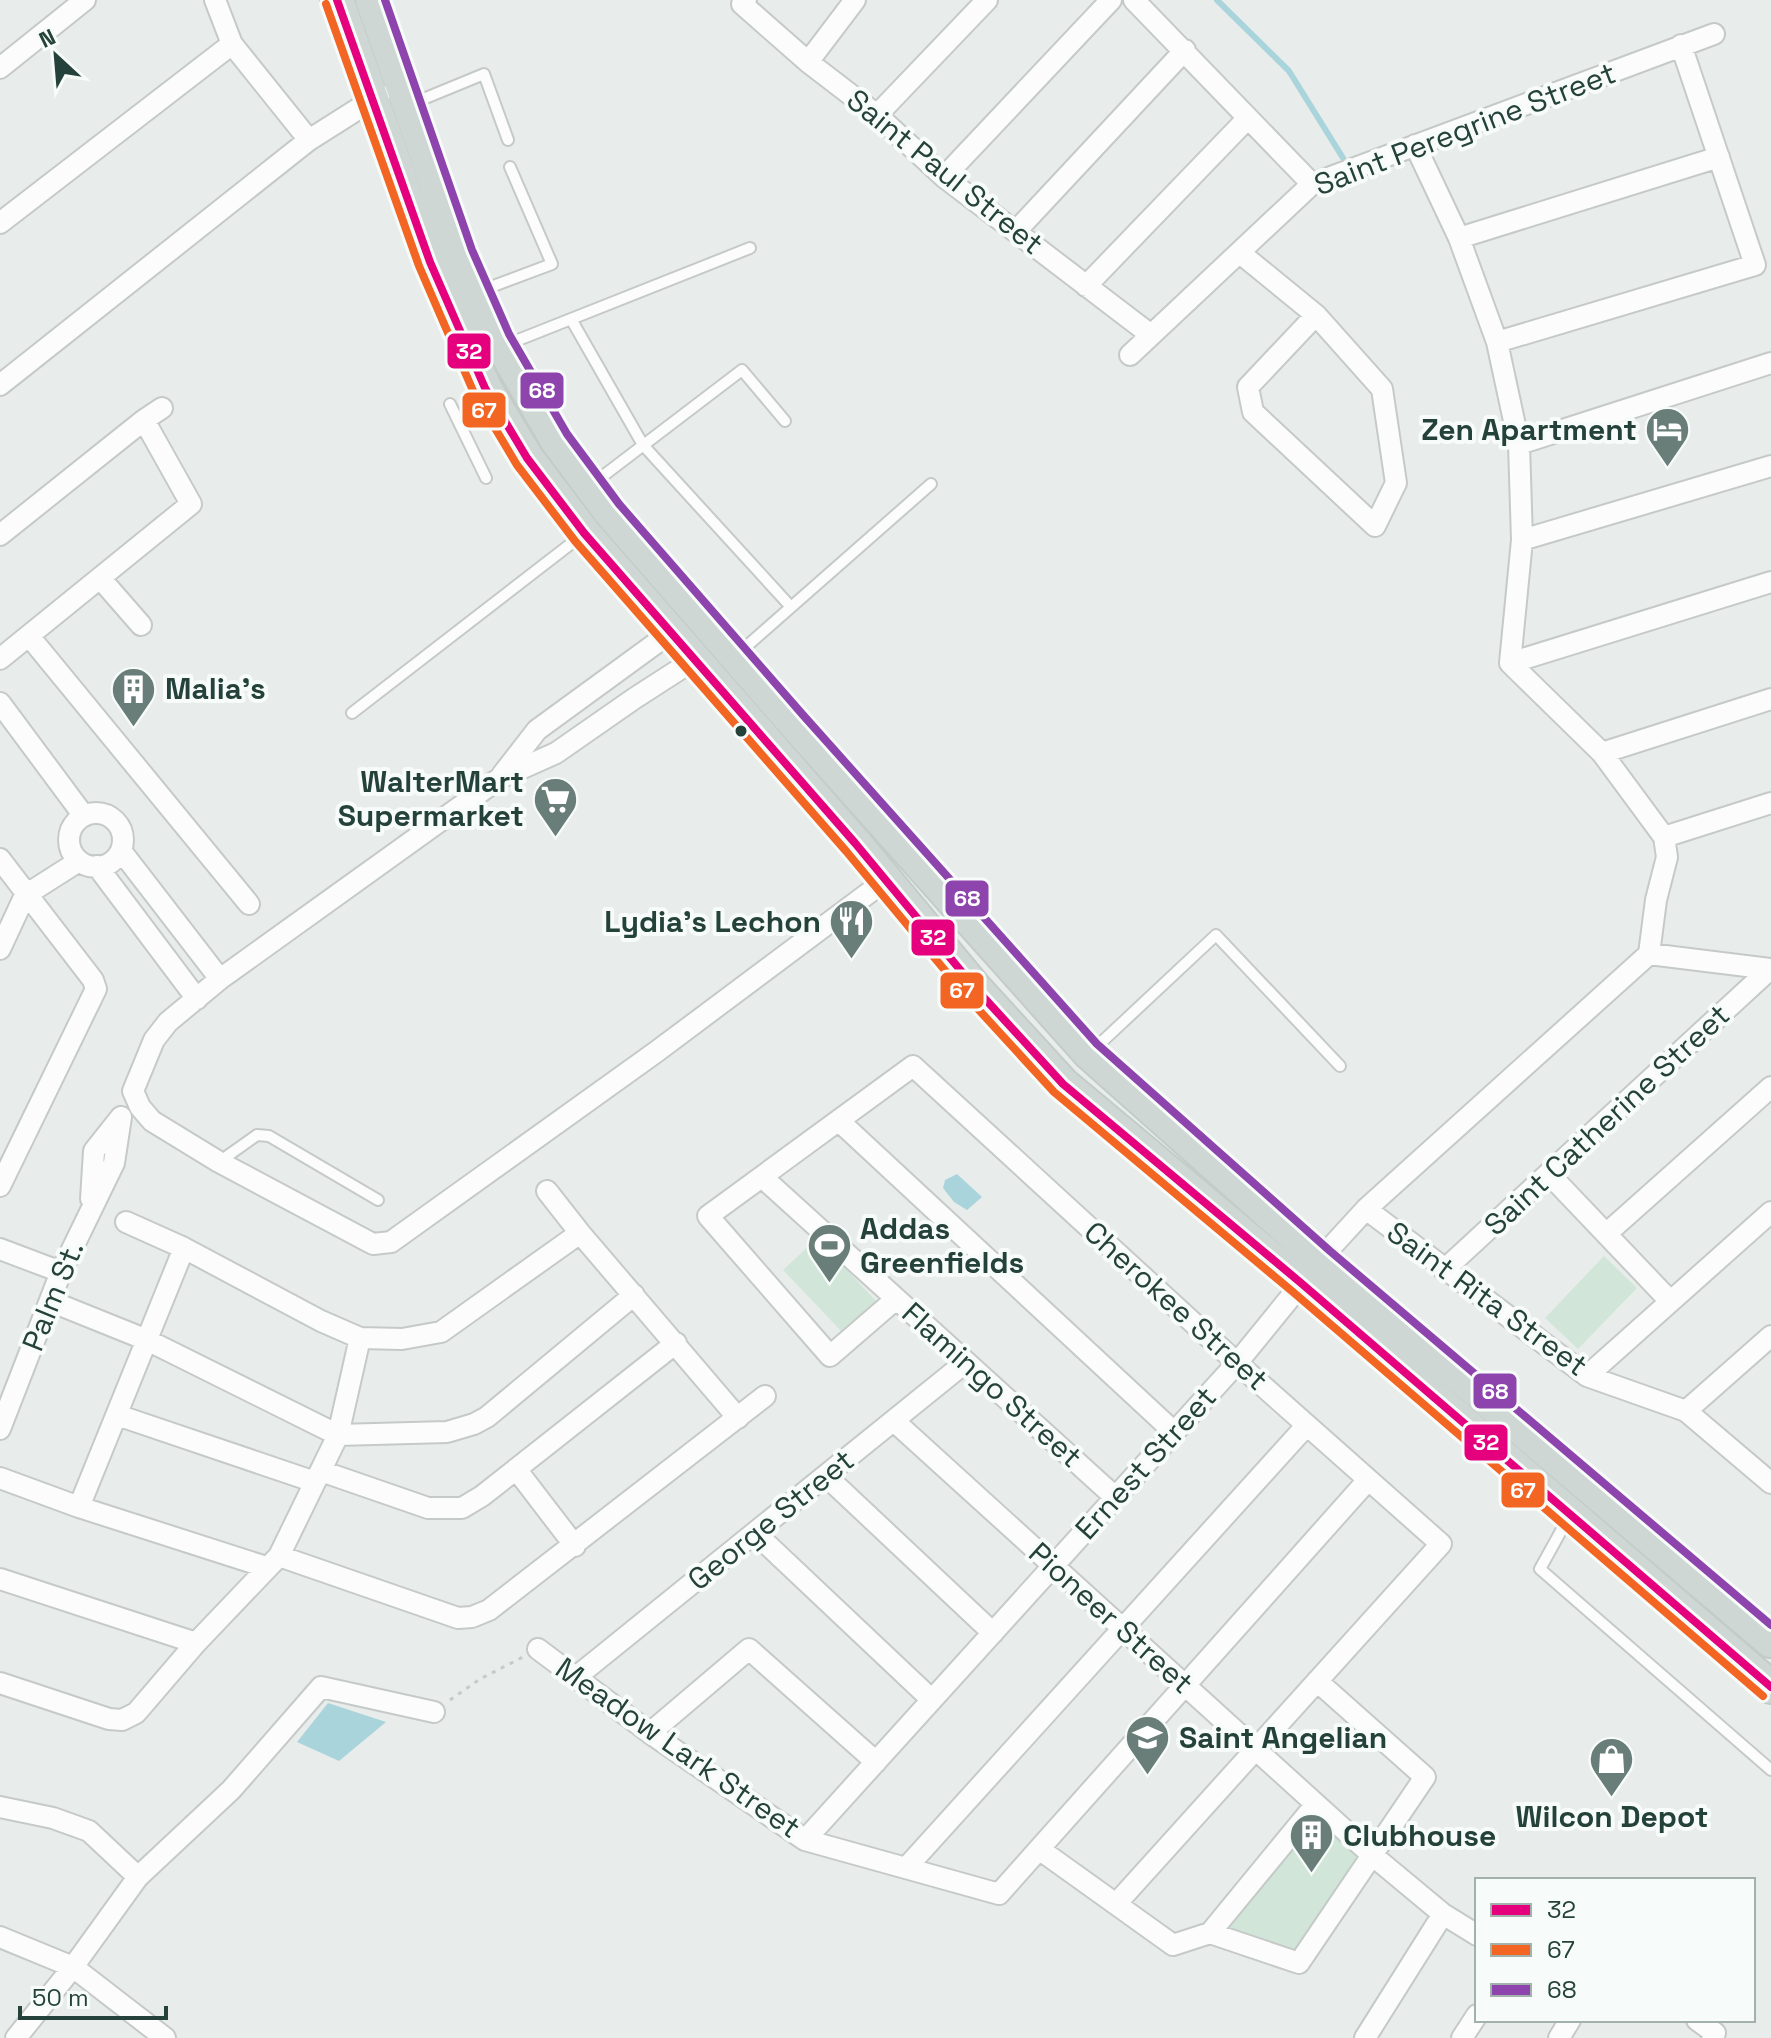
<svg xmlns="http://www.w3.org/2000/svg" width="1771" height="2038" font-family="'Space Grotesk',sans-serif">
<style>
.green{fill:#d1e6d8}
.water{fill:#a9d4db}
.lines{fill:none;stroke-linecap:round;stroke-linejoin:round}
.stream{stroke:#a9d4db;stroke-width:6}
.lane-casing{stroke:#c5cac8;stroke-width:14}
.street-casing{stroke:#c5cac8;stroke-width:24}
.primary-casing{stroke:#c3ccc9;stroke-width:36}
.path{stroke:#c3ccca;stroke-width:3;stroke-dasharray:4 6;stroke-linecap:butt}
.lane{stroke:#fcfcfc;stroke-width:10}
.street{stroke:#fcfcfc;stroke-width:20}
.primary{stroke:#cfd7d5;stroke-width:32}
.bus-1-casing{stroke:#f7fbf9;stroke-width:14}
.bus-2-casing{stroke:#f7fbf9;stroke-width:14}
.bus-3-casing{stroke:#f7fbf9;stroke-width:14}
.bus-1{stroke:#e5007d;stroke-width:8}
.bus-2{stroke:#f26522;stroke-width:8}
.bus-3{stroke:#8e44ad;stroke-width:8}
.bus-dot{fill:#24423a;stroke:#f7fbf9;stroke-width:3}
.labels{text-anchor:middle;stroke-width:8;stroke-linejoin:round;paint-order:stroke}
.street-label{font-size:30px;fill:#24423a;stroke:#f7fbf9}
.poi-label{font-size:30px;font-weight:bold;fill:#24423a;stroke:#f7fbf9;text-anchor:start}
.line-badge{stroke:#f7fbf9;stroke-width:3}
.badge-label{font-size:22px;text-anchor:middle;font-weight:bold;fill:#fff}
</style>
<rect width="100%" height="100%" fill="#e8edeb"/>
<path class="green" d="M817,1238L876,1301L842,1332L783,1270Z
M1604,1256L1637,1288L1578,1349L1545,1318Z
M1316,1804L1372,1855L1299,1963L1210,1933Z"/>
<path class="water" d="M957,1174L982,1197L967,1210L954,1202L943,1188L945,1180Z
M328,1703L386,1722L339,1761L297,1742Z"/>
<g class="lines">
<path class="stream" d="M1217,0L1289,71L1343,158"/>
<defs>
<path id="lane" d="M411,104L484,74L508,140
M480,291L552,264L510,167
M571,319L643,445L791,607
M508,344L750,248
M450,404L486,478
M595,482L742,370L785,421
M740,652L931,484
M352,713L581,536
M1091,1052L1216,935L1340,1066
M219,1162L257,1135L269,1136L378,1200
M1567,1520L1540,1569L1771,1770"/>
<path id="street" d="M215,0L232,44L309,140
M746,0L742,4L808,62L877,115L944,177L1151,335
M1134,0L1312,184
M808,62L855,0
M0,68L85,0
M877,115L987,0
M1415,145L1459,238L1497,342L1519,444L1522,540L1510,663L1602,753L1664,837L1667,857L1656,900L1649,954
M944,177L1111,0
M0,223L232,44
M1017,230L1185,50
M1459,238L1719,157
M1240,253L1316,315L1382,389L1396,483L1375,526L1253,412L1248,387L1316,315
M1086,286L1247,119
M1497,342L1755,265L1681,45
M1130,355L1312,184L1714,34
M0,385L309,140L380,95
M144,420L162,408
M1519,444L1771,363
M0,535L144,420L191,504L0,659
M1522,540L1771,466
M100,578L141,625
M29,636L249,904
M694,660L635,698L556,753L500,778L220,979L168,1022L154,1040L133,1091L140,1107L152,1121L219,1162L373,1244L391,1242L656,1052L886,880
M1510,663L1771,582
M0,703L84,816
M1602,753L1771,699
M502,775L537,730L670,633
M69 840a27 27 0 1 1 54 0a27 27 0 1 1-54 0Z
M1664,837L1771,803
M122,852L220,979
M0,859L93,980L96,989L0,1186
M97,866L197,999
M0,949L27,891L35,889L79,861
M1649,954L1771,969
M839,1121L1174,1432
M1549,1174L1670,1301
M762,1177L1115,1497
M547,1191L580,1233L738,1418
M91,1199L94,1151L121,1117
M1366,1209L1587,1376L1686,1411L1771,1483
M1606,1234L1771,1087
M184,1248L321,1321L360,1338L402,1339L441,1332L580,1233
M0,1249L61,1272
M1444,1270L1770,969
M896,1299L830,1356L708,1216L913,1066L1237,1363L1441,1544L1116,1904
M50,1301L147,1340L338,1435L447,1432L474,1424L487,1417L634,1295
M1587,1376L1771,1212
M1686,1411L1771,1336
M117,1415L315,1482
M894,1421L1372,1855L1443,1914L1477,1935
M0,1429L61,1272L114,1163L121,1117
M516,1469L575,1546
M321,1471L428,1508H462L482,1496L676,1343
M826,1476L993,1633
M0,1478L79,1507L266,1567
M79,1507L184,1248L126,1222
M755,1533L932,1700
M279,1556L458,1618L472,1617L489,1610L765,1396
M0,1579L196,1643
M538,1649L650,1733L805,1840L999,1894L1039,1849L1173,1945L1210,1933L1299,1963L1425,1777L1317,1681
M576,1677L966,1362
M0,1683L109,1719L122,1720L136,1713L196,1643L279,1556L338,1435L360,1338
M650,1733L749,1649L876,1762
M0,1807L53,1818L89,1831L138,1877
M805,1840L1237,1363L1333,1245L1366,1209L1649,954
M1039,1849L1368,1480
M906,1868L1307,1425
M1210,1933L1316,1804
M0,1937L73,1967L165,2038
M1697,2020L1715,2033L1712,2038
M16,2038L73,1967L138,1877L231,1790L321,1687L434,1712
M1365,2038L1443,1914
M1462,2038L1477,2015
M1559,2038L1570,2020"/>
<path id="primary" d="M337,0L430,262L485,388L527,458L584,533L855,843L976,989L1063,1084L1301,1283L1771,1687
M372,0L461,254L498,339L557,441L610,512L794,723L1089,1053L1322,1260L1771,1641"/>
</defs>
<use href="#lane" class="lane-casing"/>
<use href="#street" class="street-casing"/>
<use href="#primary" class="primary-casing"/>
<path class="path" d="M450,1700L480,1679L523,1657"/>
<use href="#lane" class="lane"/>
<use href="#street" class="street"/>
<use href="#primary" class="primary"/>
<defs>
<path id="bus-1" d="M337,0L430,262L485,388L527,458L584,533L855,843L976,989L1063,1084L1301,1283L1771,1687"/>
<path id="bus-2" d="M326,4L419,266L474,393L517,465L575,541L846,851L967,997L1054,1092L1293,1292L1763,1696"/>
<path id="bus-3" d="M385,0L472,250L509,334L567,434L619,504L803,715L1097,1044L1330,1251L1771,1625"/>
</defs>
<use href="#bus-1" class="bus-1-casing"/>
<use href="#bus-2" class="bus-2-casing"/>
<use href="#bus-3" class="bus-3-casing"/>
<use href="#bus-1" class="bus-1"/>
<use href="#bus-2" class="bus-2"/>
<use href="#bus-3" class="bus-3"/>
</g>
<defs>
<symbol id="hotel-pin" viewBox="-11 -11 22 30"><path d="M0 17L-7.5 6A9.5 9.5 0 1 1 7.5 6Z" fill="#697e78" stroke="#f7fbf9"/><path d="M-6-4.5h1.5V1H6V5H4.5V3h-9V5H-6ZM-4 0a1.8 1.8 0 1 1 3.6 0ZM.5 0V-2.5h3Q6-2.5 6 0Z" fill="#fff"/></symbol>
<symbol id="building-pin" viewBox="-11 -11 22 30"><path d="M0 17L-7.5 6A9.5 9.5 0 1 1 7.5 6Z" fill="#697e78" stroke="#f7fbf9"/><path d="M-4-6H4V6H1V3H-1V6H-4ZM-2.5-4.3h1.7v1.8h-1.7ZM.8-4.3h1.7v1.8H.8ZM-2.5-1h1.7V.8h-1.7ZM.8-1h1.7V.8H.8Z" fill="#fff"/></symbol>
<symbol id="supermarket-pin" viewBox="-11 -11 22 30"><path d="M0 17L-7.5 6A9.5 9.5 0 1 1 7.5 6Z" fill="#697e78" stroke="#f7fbf9"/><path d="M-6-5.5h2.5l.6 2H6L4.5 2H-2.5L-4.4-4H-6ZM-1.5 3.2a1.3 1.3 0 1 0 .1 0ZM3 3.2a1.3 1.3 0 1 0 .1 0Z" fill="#fff"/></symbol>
<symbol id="restaurant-pin" viewBox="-11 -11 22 30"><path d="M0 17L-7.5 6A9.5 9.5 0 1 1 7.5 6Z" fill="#697e78" stroke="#f7fbf9"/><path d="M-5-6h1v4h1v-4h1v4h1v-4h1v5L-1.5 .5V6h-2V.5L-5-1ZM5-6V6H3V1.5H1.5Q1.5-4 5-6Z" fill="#fff"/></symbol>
<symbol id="stadium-pin" viewBox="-11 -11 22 30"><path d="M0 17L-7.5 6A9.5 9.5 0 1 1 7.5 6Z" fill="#697e78" stroke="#f7fbf9"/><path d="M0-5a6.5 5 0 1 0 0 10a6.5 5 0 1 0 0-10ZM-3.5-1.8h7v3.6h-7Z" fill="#fff"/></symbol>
<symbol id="school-pin" viewBox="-11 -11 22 30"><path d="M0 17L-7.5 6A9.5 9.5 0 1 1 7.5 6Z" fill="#697e78" stroke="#f7fbf9"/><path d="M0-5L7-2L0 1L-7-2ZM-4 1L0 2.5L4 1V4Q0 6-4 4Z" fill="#fff"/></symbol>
<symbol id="shop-pin" viewBox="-11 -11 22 30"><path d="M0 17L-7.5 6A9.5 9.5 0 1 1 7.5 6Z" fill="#697e78" stroke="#f7fbf9"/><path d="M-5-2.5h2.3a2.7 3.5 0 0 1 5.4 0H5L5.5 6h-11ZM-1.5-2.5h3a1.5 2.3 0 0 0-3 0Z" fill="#fff"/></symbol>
</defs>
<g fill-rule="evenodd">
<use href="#hotel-pin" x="1642" y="404" width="51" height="69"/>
<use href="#building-pin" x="108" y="664" width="51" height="69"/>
<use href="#supermarket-pin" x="530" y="774" width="51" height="69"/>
<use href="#restaurant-pin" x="826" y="896" width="51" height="69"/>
<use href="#stadium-pin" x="804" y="1220" width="51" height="69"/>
<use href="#school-pin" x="1122" y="1712" width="51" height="69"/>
<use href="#shop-pin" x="1586" y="1734" width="51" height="69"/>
<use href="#building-pin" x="1286" y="1810" width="51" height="69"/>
</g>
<circle class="bus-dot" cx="741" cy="731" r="7"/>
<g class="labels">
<g class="street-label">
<text transform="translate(1465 129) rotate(-21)" y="10">Saint Peregrine Street</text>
<text transform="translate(945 172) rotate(39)" y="10">Saint Paul Street</text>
<text transform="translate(1607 1120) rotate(-43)" y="10">Saint Catherine Street</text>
<text transform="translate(53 1296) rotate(-68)" y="10">Palm St.</text>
<text transform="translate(1487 1299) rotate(36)" y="10">Saint Rita Street</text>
<text transform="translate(1176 1306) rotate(42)" y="10">Cherokee Street</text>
<text transform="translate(992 1385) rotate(42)" y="10">Flamingo Street</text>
<text transform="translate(1146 1463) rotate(-48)" y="10">Ernest Street</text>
<text transform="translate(771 1520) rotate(-39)" y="10">George Street</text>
<text transform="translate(1111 1618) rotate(42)" y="10">Pioneer Street</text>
<text transform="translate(678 1748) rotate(35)" y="10">Meadow Lark Street</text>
</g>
<g class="poi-label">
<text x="1637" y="440" text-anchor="end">Zen Apartment</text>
<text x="165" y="699">Malia's</text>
<text x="524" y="792" text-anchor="end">WalterMart<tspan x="524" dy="34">Supermarket</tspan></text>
<text x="821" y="932" text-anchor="end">Lydia's Lechon</text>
<text x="860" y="1239">Addas<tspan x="860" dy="34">Greenfields</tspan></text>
<text x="1179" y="1748">Saint Angelian</text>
<text x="1612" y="1827" text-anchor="middle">Wilcon Depot</text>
<text x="1343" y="1846">Clubhouse</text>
</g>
</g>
<g class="line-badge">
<rect x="446" y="332" width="46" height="38" rx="8" fill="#e5007d"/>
<rect x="519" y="371" width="46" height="39" rx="8" fill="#8e44ad"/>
<rect x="461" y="391" width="46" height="38" rx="8" fill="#f26522"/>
<rect x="944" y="879" width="46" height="39" rx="8" fill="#8e44ad"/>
<rect x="910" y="918" width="46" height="39" rx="8" fill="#e5007d"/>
<rect x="939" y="971" width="46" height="39" rx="8" fill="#f26522"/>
<rect x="1472" y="1372" width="46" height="38" rx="8" fill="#8e44ad"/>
<rect x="1463" y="1423" width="46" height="39" rx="8" fill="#e5007d"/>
<rect x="1500" y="1471" width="46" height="38" rx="8" fill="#f26522"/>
</g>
<g class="badge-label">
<text x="469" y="359">32</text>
<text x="542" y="398">68</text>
<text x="484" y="418">67</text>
<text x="967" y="906">68</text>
<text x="933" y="945">32</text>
<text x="962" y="998">67</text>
<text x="1495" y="1399">68</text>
<text x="1486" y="1450">32</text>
<text x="1523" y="1498">67</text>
</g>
<rect x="1475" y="1878" width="280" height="144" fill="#f7fbf9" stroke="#a3b1ad" stroke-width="2"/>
<rect x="1491" y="1904" width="40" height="12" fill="#e5007d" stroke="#a3b1ad" stroke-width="2"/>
<text x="1547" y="1918" font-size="24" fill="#24423a">32</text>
<rect x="1491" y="1944" width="40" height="12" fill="#f26522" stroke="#a3b1ad" stroke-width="2"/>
<text x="1547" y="1958" font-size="24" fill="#24423a">67</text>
<rect x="1491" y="1984" width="40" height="12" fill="#8e44ad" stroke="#a3b1ad" stroke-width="2"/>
<text x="1547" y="1998" font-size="24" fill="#24423a">68</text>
<g transform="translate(56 56) rotate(334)" stroke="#f7fbf9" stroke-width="6" paint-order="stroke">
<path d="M0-6L14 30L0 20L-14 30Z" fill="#24423a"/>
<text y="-12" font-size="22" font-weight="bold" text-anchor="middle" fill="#24423a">N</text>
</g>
<path d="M20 2006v12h146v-12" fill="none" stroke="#24423a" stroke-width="4"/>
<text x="32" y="2006" font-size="24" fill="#24423a" stroke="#f7fbf9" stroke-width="6" paint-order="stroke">50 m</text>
</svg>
